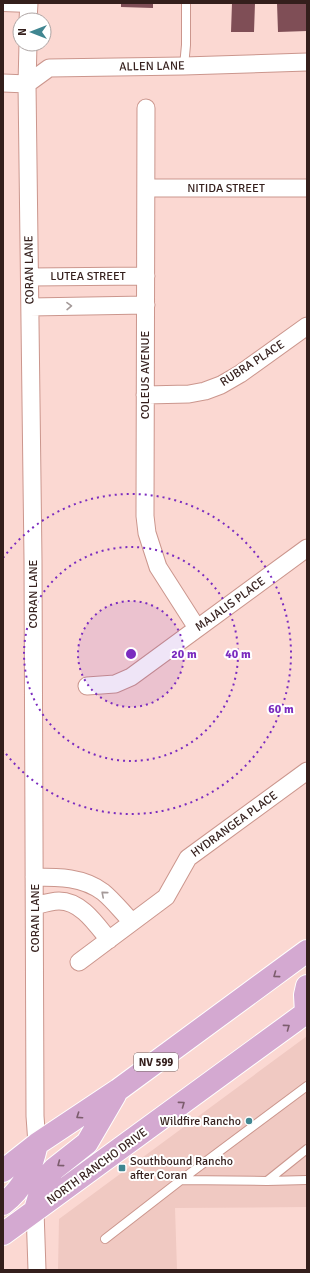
<svg xmlns="http://www.w3.org/2000/svg" width="310" height="1273" font-family="Signika,sans-serif">
<style>
.built{fill:#f0c9c2}
.building{fill:#7f4e56}
.lines{fill:none;stroke-linecap:round;stroke-linejoin:round}
.lane-casing{stroke:#cb968d;stroke-width:10}
.street-casing{stroke:#cb968d;stroke-width:19}
.primary-casing{stroke:#fff;stroke-width:24}
.lane{stroke:#fff;stroke-width:8}
.street{stroke:#fff;stroke-width:17}
.primary{stroke:#d4a9d1;stroke-width:22}
.oneway{stroke:#a49a99}
.oneway2{stroke:#7c5d6d}
.ring{fill:none;stroke:#7b2cbf;stroke-width:2;stroke-dasharray:2 4}
.poi-dot{fill:#408691;stroke:#fff;stroke-width:1.5}
.labels{text-anchor:middle;stroke-width:4;stroke-linejoin:round;paint-order:stroke}
.shield{fill:#fff;stroke:#716260;stroke-width:1}
.shield-label{font-size:11px;font-weight:bold;fill:#341f1c}
.street-label{font-size:12px;fill:#341f1c;stroke:#fff}
.poi-label{font-size:12px;fill:#341f1c;stroke:#fff;text-anchor:end}
.centre{fill:#7b2cbf;stroke:#fff;stroke-width:2}
.ring-label{font-size:12px;text-anchor:middle;font-weight:bold;fill:#7b2cbf;stroke:#fff;stroke-width:4;stroke-linejoin:round;paint-order:stroke}
</style>
<rect width="100%" height="100%" fill="#fbd8d2"/>
<path class="built" d="M307,1036V1207L175,1208L177,1270H58L59,1219Z"/>
<path class="building" d="M121,3H153V8L121,7Z
M232,3H255L254,32H231Z
M277,3H307V31L278,32Z"/>
<g class="lines">
<defs>
<path id="lane" d="M3,7L29,8
M184,66L186,45V3
M181,1180L307,1086
M267,1181L307,1180
M105,1239L181,1180L267,1181L307,1149"/>
<path id="street" d="M28,20L29,3
M28,44L27,84L33,560L35,1116L37,1144
M3,83L27,84L49,68L184,66L307,62
M146,108L145,516L147,533L158,567L197,628
M146,188H307
M30,277L146,276
M30,307L146,305
M145,395L189,394L205,391L221,385L240,374L307,326
M87,686L115,684L131,677L307,548
M34,877C59,877 83,877 103,892C114,901 122,912 132,922
M35,906C42,904 51,901 59,901C81,901 96,924 109,940
M79,962L166,897L188,858L307,771
M35,1210L37,1270"/>
<path id="primary" d="M306,1013L305,995L307,986
M3,1171L37,1144L118,1090L307,951
M3,1204C24,1188 31,1170 37,1144
M35,1210L44,1180L54,1169L87,1143L115,1095
M3,1234L307,1012"/>
</defs>
<use href="#lane" class="lane-casing"/>
<use href="#street" class="street-casing"/>
<use href="#primary" class="primary-casing"/>
<use href="#lane" class="lane"/>
<use href="#street" class="street"/>
<use href="#primary" class="primary"/>
</g>
<defs><path id="oneway-chevron" d="M-2-3.5L2.5 0L-2 3.5" fill="none" stroke-width="1.6" stroke-linecap="round" stroke-linejoin="round"/></defs>
<g class="oneway">
<use href="#oneway-chevron" transform="translate(69 306) rotate(-1)"/>
<use href="#oneway-chevron" transform="translate(104 894) rotate(-139)"/>
</g>
<g class="oneway2">
<use href="#oneway-chevron" transform="translate(276 975) rotate(144)"/>
<use href="#oneway-chevron" transform="translate(287 1027) rotate(-36)"/>
<use href="#oneway-chevron" transform="translate(182 1104) rotate(-36)"/>
<use href="#oneway-chevron" transform="translate(79 1116) rotate(146)"/>
<use href="#oneway-chevron" transform="translate(60 1164) rotate(143)"/>
</g>
<circle cx="131" cy="654" r="53" fill="#7b2cbf" fill-opacity=".12"/>
<g class="ring">
<circle cx="131" cy="654" r="53"/>
<circle cx="131" cy="654" r="107"/>
<path d="M3 558A160 160 0 1 1 3 750"/>
</g>
<g class="poi-dot">
<circle cx="249" cy="1121" r="4"/>
<rect x="118" y="1164" width="8" height="8" rx="2"/>
</g>
<g class="labels">
<rect class="shield" x="134" y="1053" width="44" height="18" rx="3"/>
<g class="shield-label">
<text x="156" y="1066">NV 599</text>
</g>
<g class="street-label">
<text transform="translate(152 66) rotate(-1)" y="4">ALLEN LANE</text>
<text x="226" y="192">NITIDA STREET</text>
<text transform="translate(29 270) rotate(-91)" y="4">CORAN LANE</text>
<text x="88" y="280">LUTEA STREET</text>
<text transform="translate(252 363) rotate(-33)" y="4">RUBRA PLACE</text>
<text transform="translate(145 375) rotate(-90)" y="4">COLEUS AVENUE</text>
<text transform="translate(33 594) rotate(-90)" y="4">CORAN LANE</text>
<text transform="translate(230 604) rotate(-36)" y="4">MAJALIS PLACE</text>
<text transform="translate(234 824) rotate(-36)" y="4">HYDRANGEA PLACE</text>
<text transform="translate(35 918) rotate(-90)" y="4">CORAN LANE</text>
<text transform="translate(97 1166) rotate(-36)" y="4">NORTH RANCHO DRIVE</text>
</g>
<g class="poi-label">
<text x="241" y="1125">Wildfire Rancho</text>
<text x="130" y="1165" text-anchor="start">Southbound Rancho<tspan x="130" dy="14">after Coran</tspan></text>
</g>
</g>
<circle cx="131" cy="654" r="6" class="centre"/>
<g class="ring-label">
<text x="184" y="658">20 m</text>
<text x="238" y="658">40 m</text>
<text x="281" y="713">60 m</text>
</g>
<rect width="310" height="1273" fill="none" stroke="#341f1c" stroke-width="8"/>
<g transform="translate(32 32) rotate(270)"><circle r="19" fill="#ffffff" stroke="#aea5a4"/>
<path d="M0-3L7 15L0 10L-7 15Z" fill="#408691"/>
<text y="-6" font-size="11" font-weight="bold" text-anchor="middle" fill="#341f1c">N</text>
</g>
</svg>
